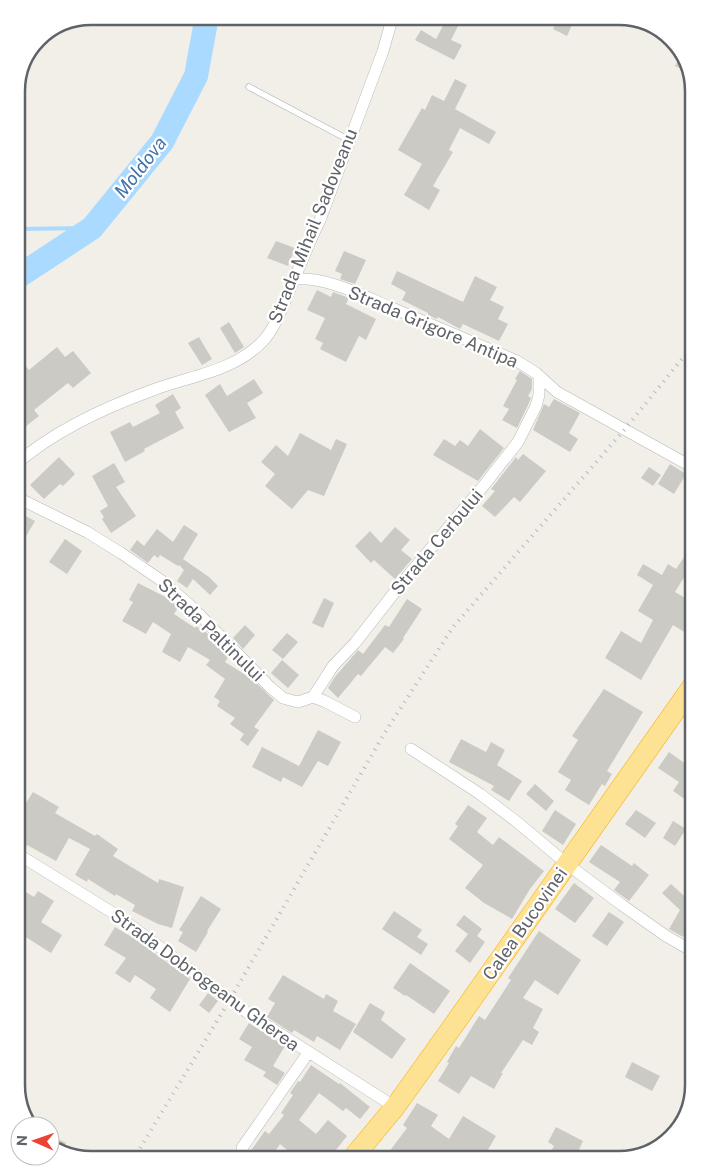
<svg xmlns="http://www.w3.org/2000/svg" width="710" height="1176" font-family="'Public Sans',sans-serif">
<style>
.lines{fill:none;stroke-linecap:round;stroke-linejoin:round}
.stream{stroke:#aadaff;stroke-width:4}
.river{stroke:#aadaff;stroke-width:24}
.building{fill:#cccac5}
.lane-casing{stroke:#b5b8bc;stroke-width:7}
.street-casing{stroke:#b5b8bc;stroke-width:12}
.highway-casing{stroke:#f9ab00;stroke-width:21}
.lane{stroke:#fff;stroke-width:5.5}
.street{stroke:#fff;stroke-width:11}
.highway{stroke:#fde293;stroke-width:20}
.rail{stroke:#b6b7b8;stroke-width:4;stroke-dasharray:1 6;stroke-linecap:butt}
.labels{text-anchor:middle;stroke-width:4.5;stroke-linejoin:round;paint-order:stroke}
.street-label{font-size:18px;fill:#5f6368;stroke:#fff}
.water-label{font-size:19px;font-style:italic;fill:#4174aa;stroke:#fff}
.rim{fill:none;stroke:#5f6368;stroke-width:2.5}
</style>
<rect width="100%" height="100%" fill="#f1efe8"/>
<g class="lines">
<path class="stream" d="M16,229L92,228"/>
<path class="river" d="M16,278L92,228L162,142L196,76L207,16"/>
</g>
<path class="building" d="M448,16H463L451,40L462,45L454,60L415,40L421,30L436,39Z
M559,16H576L567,36L553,29Z
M682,53L686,58L690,73L675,66Z
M455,79L467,85L455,109L496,132L489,144L460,128L449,150L453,152L433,186L440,190L429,210L404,195L422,164L398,150L422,108L425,110L432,95L444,101Z
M276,241L295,248L288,266L267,258Z
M344,251L366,260L355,284L340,279L342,274L335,271Z
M397,271L463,302L475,276L497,287L490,300L504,307L498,319L508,324L499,341L463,324L460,329L438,317L437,319L428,315V313L402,300L406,292L391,284Z
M317,290L331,297L333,292L349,298L346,304L376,319L366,340L359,336L346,362L320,349L323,343L315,339L325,318L307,310Z
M229,322L244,347L235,353L220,328Z
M199,337L212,359L202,365L188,343Z
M57,347L65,357L73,351L91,373L73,388L68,383L34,410L39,416L16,434V391L24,385L16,376V354L29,370Z
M520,371L532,379V389L528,396L531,398L529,403L517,428L502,420L509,409L503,406L517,380L515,379Z
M254,379L263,393L247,403L256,418L229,432L205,395L220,384L227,396Z
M173,394L181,408L175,412L184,428L144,449L145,451L125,462L110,432L130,422L133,427L160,413L155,405Z
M554,399L580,413L569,433L578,439L570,452L533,430L544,404L549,407Z
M480,429L504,448L478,481L433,455L444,439L455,446L460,440L468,446Z
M300,433L331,450L336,439L347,444L324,496L308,490L292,509L265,486L275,474L261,462L276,445L288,456Z
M523,454L546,471L520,502L514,497L495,517L482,506L495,491L491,489L516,457L518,460Z
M59,457L75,474L63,486L60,484L44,499L30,485Z
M114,463L125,482L116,487L136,516L111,533L102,519L104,517L100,511L108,506L92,476Z
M670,464L686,474L674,494L658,484Z
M649,467L661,475L653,486L641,478Z
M16,511L35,521L25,538L16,532Z
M184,525L198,534L183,559L209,577L218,586L210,595L193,579L187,588L177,581L184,570L179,565L178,566L160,555L158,558L154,555L148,563L130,550L137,540L144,546L157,529L173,542Z
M395,527L410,540L401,550L412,559L395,579L374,560L371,563L355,546L370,531L381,543Z
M65,539L82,551L67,574L49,562Z
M694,543V561L675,592L694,603V638L673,625L641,680L605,658L621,631L641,643L653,620L638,611L653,585L637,575L643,564L662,575L668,564L676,569Z
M138,583L175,602L179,606L174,614L195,628L196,626L207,633L229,656L225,662L252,679L274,700L254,727L259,730L248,746L240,740L244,734L230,724L235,718L217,706L220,701L214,697L225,679L206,665L210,660L188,647L180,662L162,652L171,634L153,622L146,634L122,621L133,602L129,600Z
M324,598L334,603L323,628L312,623Z
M407,599L422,609L403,638L404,639L393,653L385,647L361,676L358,674L338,698L328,688L334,678L358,650L363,654L385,625L389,627Z
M245,625L255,635L243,649L233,638Z
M287,633L298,642L283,659L272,650Z
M282,660L299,675L288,688L271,673Z
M604,689L643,712L607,771L612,774L605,786L602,784L589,805L565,790L571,780L558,772L578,740L572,736Z
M318,730L341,742L328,766L318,761L302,787L283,777L281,782L252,767L262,747L299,766Z
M461,739L486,752L491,742L505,750L497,765L522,781L509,801L491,790L494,786L449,762Z
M669,752L694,770V795L689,802L673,791L679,782L658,768Z
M535,784L554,801L546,811L526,794Z
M33,792L59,807L55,813L95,836L97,834L118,849L113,856L158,883L159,879L184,887L172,928L158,924L132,911L135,905L116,894L115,896L88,879L87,882L75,875L90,849L69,838L56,861L27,845L26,847L16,841V796L26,803Z
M468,805L487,818L477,832L493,845L499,837L544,871L530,889L512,919L484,903L465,888L483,865L449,839L458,826L455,824Z
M555,810L576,824L563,845L542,831Z
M636,810L656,823L645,838L625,824Z
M673,821L686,829L675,846L663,838Z
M601,845L632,866L634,863L649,875L629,901L614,890L620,882L589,862Z
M574,883L594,898L575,923L555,909Z
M671,884L694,905V920L683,937L669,929L680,910L662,893Z
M16,886L34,897L38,891L54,901L41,922L62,935L51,953L16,931V918L21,910L16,907Z
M201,896L221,909L207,931L208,932L196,952L178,941L183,932L179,930Z
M394,911L422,930L417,937L428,944L421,955L382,929Z
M609,912L624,922L607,946L592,936Z
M464,915L482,929L477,936L485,942L470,963L455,951L468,934L456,925Z
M115,927L135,939L190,979L170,1012L150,998L156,989L135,975L130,983L115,973L126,958L104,945Z
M539,931L581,960L558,995L535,980L523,998L543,1009L533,1028L539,1032L532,1045L523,1040L501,1073H503L494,1089L471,1076L459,1094L438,1081L449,1063L447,1062L456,1046L459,1048L479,1016L485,1020L511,980L508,978Z
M410,963L450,991L434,1014L406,995L405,996L393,988Z
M283,975L324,999L326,994L338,1001L333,1011L356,1024L340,1050L317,1036L314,1042L294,1030L292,1033L267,1017L275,1003L268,999Z
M208,993L218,1001L209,1013L199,1005Z
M370,1003L385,1012L381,1020L406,1039L392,1059L353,1032Z
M249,1023L285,1046L273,1066L285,1073L277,1085L263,1076L266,1072L244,1060L252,1047L239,1039Z
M632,1062L660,1076L652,1091L625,1077Z
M311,1065L339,1084L340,1083L370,1107L360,1119L346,1108L343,1111L319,1093L316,1097L299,1120L316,1134L328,1120L347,1136L328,1160H299L280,1144L269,1160H244L265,1131L269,1134L284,1115L281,1113L293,1095L290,1093L298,1081L300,1082Z
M417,1103L438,1115L431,1126L449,1139L463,1116L496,1136L482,1160H383L407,1128L403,1125Z
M556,1127L583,1141L577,1154L572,1152L570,1157L565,1155L564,1158L551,1151L554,1146L548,1142Z
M50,1135L66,1143L62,1151L50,1147Z"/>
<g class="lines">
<defs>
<path id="lane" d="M249,87L349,140"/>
<path id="street" d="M295,279C327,277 361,295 390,307C432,325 475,343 517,361L536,373L557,392L694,468
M16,464C54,431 106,407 153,390C190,376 235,371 263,341C275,328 281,310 288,294C299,269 308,244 320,220L383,51L393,16
M16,497L87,532L121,553L162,581L193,608L270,687L283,698L290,700L298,702L313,697L324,701L355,717
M313,697L333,666L355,643L405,579L485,484L518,442L536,406L539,395V376
M411,749L480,794L517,822L567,864L622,905L666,936L694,952
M16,853L118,916L249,1014L395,1107
M242,1148L308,1053"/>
<path id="highway" d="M351,1160L395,1107L453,1026L694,684"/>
</defs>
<use href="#lane" class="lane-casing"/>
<use href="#street" class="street-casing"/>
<use href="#highway" class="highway-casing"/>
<use href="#lane" class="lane"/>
<use href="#street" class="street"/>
<use href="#highway" class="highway"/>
<path class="rail" d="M133,1160L229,1001L384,734L453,627L625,429L694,344"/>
</g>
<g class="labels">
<g class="street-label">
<text transform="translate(313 226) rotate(-68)" y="6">Strada Mihail Sadoveanu</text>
<text transform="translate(433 327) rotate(23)" y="6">Strada Grigore Antipa</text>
<text transform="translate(437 542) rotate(-50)" y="6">Strada Cerbului</text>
<text transform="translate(211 630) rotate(44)" y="6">Strada Paltinului</text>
<text transform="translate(525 924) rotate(-55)" y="6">Calea Bucovinei</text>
<text transform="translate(205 980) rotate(36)" y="6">Strada Dobrogeanu Gherea</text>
</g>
<g class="water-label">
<text transform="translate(140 167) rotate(-52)" y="7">Moldova</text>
</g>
</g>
<path d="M0 0H710V1176H0ZM91 25H619A66 66 0 0 1 685 91V1085A66 66 0 0 1 619 1151H91A66 66 0 0 1 25 1085V91A66 66 0 0 1 91 25Z" fill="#fff" fill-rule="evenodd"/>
<path class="rim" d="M91 25H619A66 66 0 0 1 685 91V1085A66 66 0 0 1 619 1151H91A66 66 0 0 1 25 1085V91A66 66 0 0 1 91 25Z"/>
<g transform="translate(35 1141) rotate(272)"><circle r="24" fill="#ffffff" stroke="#bfc1c3"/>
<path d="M0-4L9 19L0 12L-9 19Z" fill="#ea4335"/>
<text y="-8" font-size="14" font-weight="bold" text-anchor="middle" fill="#5f6368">N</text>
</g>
</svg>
